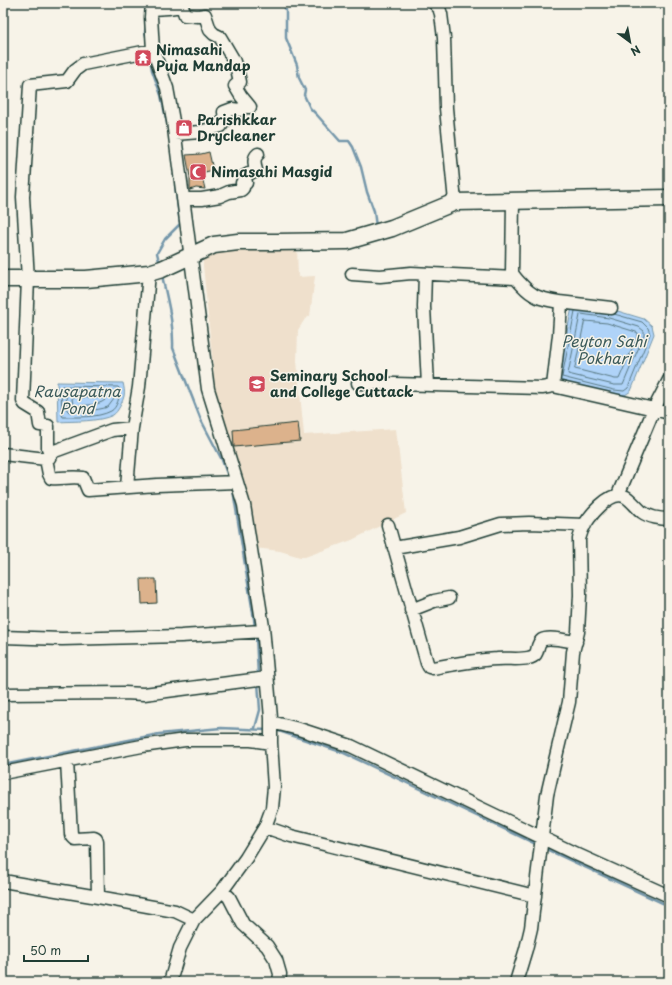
<svg xmlns="http://www.w3.org/2000/svg" width="672" height="985" font-family="'Playpen Sans',sans-serif">
<style>
.built{fill:#efe0cc}
.water{fill:#afd3f8;stroke:#7597aa}
.lines{fill:none;stroke-linecap:round;stroke-linejoin:round}
.shore{stroke:#597982;stroke-width:1}
.stream{stroke:#7597aa;stroke-width:2.5}
.building{fill:#dcb28c;stroke:#1f3d34}
.minor-casing{stroke:#1f3d34;stroke-width:15}
.major-casing{stroke:#1f3d34;stroke-width:19}
.minor{stroke:#f7f3e8;stroke-width:12}
.major{stroke:#f7f3e8;stroke-width:16}
.labels{text-anchor:middle;stroke-width:3;stroke-linejoin:round;paint-order:stroke}
.poi-label{font-size:14px;font-weight:bold;fill:#1f3d34;stroke:#f7f3e8;text-anchor:start}
.water-label{font-size:15px;font-style:italic;fill:#3c5b5b;stroke:#f7f3e8}
</style>
<rect width="100%" height="100%" fill="#f7f3e8"/>
<filter id="ink" filterUnits="userSpaceOnUse"><feTurbulence type="fractalNoise" baseFrequency=".025" numOctaves="2"/><feDisplacementMap in="SourceGraphic" scale="8" xChannelSelector="R" yChannelSelector="G"/><feConvolveMatrix kernelMatrix="1 2 1 2 8 2 1 2 1" color-interpolation-filters="sRGB"/></filter>
<g filter="url(#ink)">
<path class="built" d="M297,246L298,277L315,276L310,316L305,319L298,330L297,361L304,435L396,429L406,513L352,540L305,557H300L280,551L255,548L217,408L203,265V259L208,255L223,250Z"/>
<path class="water" d="M572,307L611,309L644,319L652,326L654,334L631,391L625,395L613,394L560,381L558,377Z
M57,382L123,383C124,387 125,392 124,396C123,401 118,412 113,415C100,422 73,421 58,422Z"/>
<g class="lines">
<path class="shore" d="M575,311L562,377L614,390L624,391L628,388L650,334L648,328L642,322L614,314
M581,314L609,318L639,327L644,331V335L623,385H614L568,374L580,315Z
M585,321L607,323L636,332L638,333V335L619,379H615L575,369Z
M62,386L118,387L120,389C120,396 117,408 111,411C98,418 77,417 63,417L62,415L61,388Z
M68,391L113,392L115,394L114,399L108,407C95,411 82,411 69,412L67,410L66,393Z
M75,397L103,398L105,400C98,406 84,405 74,406L73,404L72,399Z"/>
<path class="stream" d="M282,3L286,10V38L297,65L299,78L305,90L304,95L310,108L317,115L340,141H349L353,147L361,167L367,192L374,211L376,227
M146,23L145,32L147,40
M150,58L152,70L161,95L168,128
M160,265L157,253L165,239L180,224L175,185
M162,275C167,300 174,323 173,348L201,420L222,460L229,479
M233,490L246,571L254,619L255,629
M256,636L258,675
M255,728L260,710L258,682
M275,730L279,731L344,753L538,845
M3,765L159,734L221,728L268,730
M544,848L669,906"/>
</g>
<path class="building" d="M209,152L213,170L201,173L205,189L196,188L190,190V177L186,155L201,154Z
M298,423L300,441L234,447L233,430Z
M141,579H156L157,603L142,604Z"/>
<g class="lines">
<defs>
<path id="minor" d="M152,3L151,17L153,50L167,88L173,121L208,389L244,505L263,627L271,718V743L274,787L272,808L265,827L246,858L222,891L194,920L180,948L170,982
M434,3L439,8L441,14L444,38L446,108L455,202
M152,9L168,8L182,6L185,15L198,16L205,15L210,30L214,34L220,37L233,59L238,73L240,82L235,86L241,96L250,107H244L240,110L232,109L224,112L225,118V121L220,123L221,126L200,132L175,134
M183,199H202L220,196L229,192L241,190L243,188L242,183H246L245,176L256,170C254,164 253,158 258,154
M513,201L512,273C515,278 518,281 522,285C534,298 542,299 559,302L561,304L559,335L553,386L654,409L669,413
M352,274L380,276L411,273L515,278
M425,274L424,307L428,385
M559,302L611,308
M358,383L542,388L553,386
M52,452L49,450L48,448V426L40,425L38,412L25,404L23,401L28,279L23,197L30,85L67,81L75,70L83,64L153,50
M3,454L46,459L49,458L52,452L112,430L132,428
M46,459L49,474L51,478C63,479 71,476 83,478L88,490L157,485L237,482
M127,487L132,428L139,387L149,273
M618,495L654,409L669,380
M388,525L427,663L429,667L433,668C454,664 476,660 497,659C507,658 518,660 528,658C542,655 534,646 542,640C549,636 568,641 576,642
M394,548L459,537L501,524L529,523L585,525
M411,610L434,601L449,598
M3,637L62,639L181,636L263,631
M3,694L124,693L144,694L267,678
M271,722L299,729L351,746L576,854L669,896
M67,761L71,834L73,837L75,839L94,838L96,839L97,842L98,897
M3,773L142,746L185,740H251L271,743
M265,827L291,836L535,896
M3,881L98,897L175,911L194,920
M222,891L229,897L243,924L267,946L276,960L280,974L279,982
M516,982L526,949L531,928L547,795L554,765L569,702L573,652L578,632L580,595L579,539C580,536 581,533 582,530C587,518 611,488 626,497C632,501 636,507 642,512C649,517 661,519 669,519"/>
<path id="major" d="M3,279H86L149,273L162,269L214,245L238,242H277L347,241L392,228L455,202L669,198"/>
</defs>
<use href="#minor" class="minor-casing"/>
<use href="#major" class="major-casing"/>
<use href="#minor" class="minor"/>
<use href="#major" class="major"/>
</g>
</g>
<defs>
<symbol id="temple-square" viewBox="-11 -11 22 22"><rect x="-9" y="-9" width="18" height="18" rx="4" fill="#d1495b" stroke="#f7f3e8"/><path d="M0-6L5-2H3V0L6.5 2.5H4V6H1.5V3h-3V6H-4V2.5H-6.5L-3 0V-2H-5Z" fill="#fff"/></symbol>
<symbol id="shop-square" viewBox="-11 -11 22 22"><rect x="-9" y="-9" width="18" height="18" rx="4" fill="#d1495b" stroke="#f7f3e8"/><path d="M-5-2.5h2.3a2.7 3.5 0 0 1 5.4 0H5L5.5 6h-11ZM-1.5-2.5h3a1.5 2.3 0 0 0-3 0Z" fill="#fff"/></symbol>
<symbol id="mosque-square" viewBox="-11 -11 22 22"><rect x="-9" y="-9" width="18" height="18" rx="4" fill="#d1495b" stroke="#f7f3e8"/><path d="M3.5-4.9A6 6 0 1 0 3.5 4.9A5 5 0 1 1 3.5-4.9Z" fill="#fff"/></symbol>
<symbol id="university-square" viewBox="-11 -11 22 22"><rect x="-9" y="-9" width="18" height="18" rx="4" fill="#d1495b" stroke="#f7f3e8"/><path d="M0-5L7-2L0 1L-7-2ZM-4 1L0 2.5L4 1V4Q0 6-4 4Z" fill="#fff"/></symbol>
</defs>
<g fill-rule="evenodd">
<use href="#temple-square" x="133" y="48" width="20" height="20"/>
<use href="#shop-square" x="174" y="118" width="20" height="20"/>
<use href="#mosque-square" x="188" y="162" width="20" height="20"/>
<use href="#university-square" x="247" y="374" width="20" height="20"/>
</g>
<g class="labels">
<g class="poi-label">
<text x="156" y="55">Nimasahi<tspan x="156" dy="16">Puja Mandap</tspan></text>
<text x="197" y="125">Parishkkar<tspan x="197" dy="16">Drycleaner</tspan></text>
<text x="211" y="177">Nimasahi Masgid</text>
<text x="270" y="381">Seminary School<tspan x="270" dy="16">and College Cuttack</tspan></text>
</g>
<g class="water-label">
<text x="604" y="347">Peyton Sahi<tspan x="604" dy="17">Pokhari</tspan></text>
<text x="77" y="397">Rausapatna<tspan x="77" dy="17">Pond</tspan></text>
</g>
</g>
<rect width="672" height="985" fill="none" stroke="#f7f3e8" stroke-width="16"/>
<rect x="8" y="8" width="656" height="969" fill="none" stroke="#1f3d34" stroke-width="1.5" filter="url(#ink)"/>
<g transform="translate(630 42) rotate(148)" stroke="#f7f3e8" stroke-width="3" paint-order="stroke">
<path d="M0-3L7 15L0 10L-7 15Z" fill="#1f3d34"/>
<text y="-6" font-size="11" font-weight="bold" text-anchor="middle" fill="#1f3d34">N</text>
</g>
<path d="M24 955v6h64v-6" fill="none" stroke="#1f3d34" stroke-width="2"/>
<text x="30" y="955" font-size="12" fill="#1f3d34" stroke="#f7f3e8" stroke-width="3" paint-order="stroke">50 m</text>
</svg>
